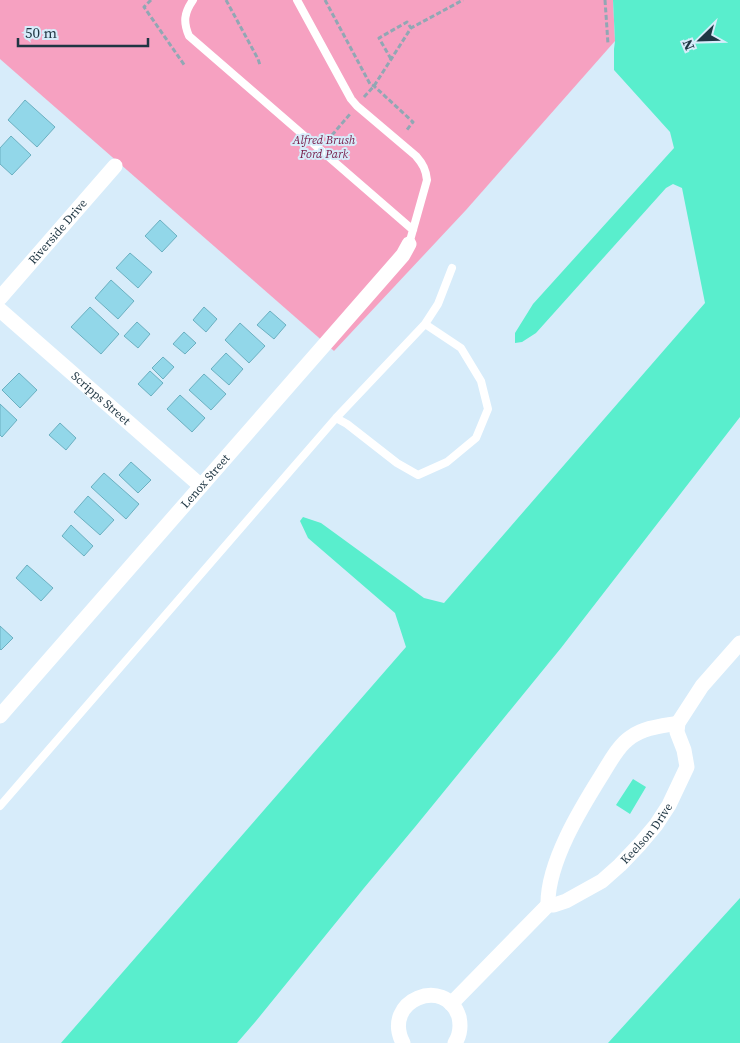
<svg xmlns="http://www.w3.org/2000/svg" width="740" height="1043" font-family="'Source Serif 4',serif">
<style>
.green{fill:#f6a1c1}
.water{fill:#59eecd}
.building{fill:#92d7e9;stroke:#6bb0c1}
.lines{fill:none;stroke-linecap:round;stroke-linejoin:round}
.path{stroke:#91a7b4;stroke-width:3;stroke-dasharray:5 2.5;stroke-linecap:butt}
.service{stroke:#fff;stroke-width:8}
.minor{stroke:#fff;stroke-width:15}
.labels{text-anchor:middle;stroke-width:4;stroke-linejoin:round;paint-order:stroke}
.park-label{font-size:12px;font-style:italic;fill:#771c48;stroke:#d7ecfa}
.street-label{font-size:12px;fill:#1f3643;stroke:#d7ecfa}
</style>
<rect width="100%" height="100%" fill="#d7ecfa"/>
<path class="green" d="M0,0H613L615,41L466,210L334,351L0,59Z"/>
<path class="water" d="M613,0H740V417L561,648L415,827L364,888L256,1021L237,1043H61L406,647L395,613L308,538L300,521L303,517L321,523L424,598L444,603L705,303L682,188L673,184L666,188L536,333L522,342L515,343V333L533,304L674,148L670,132L614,70V49L615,41Z
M633,779L646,787L630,814L616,805Z
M740,898V1043H608Z"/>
<path class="building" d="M25,100L55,127L37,147L8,120Z
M11,136L31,155L12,175L0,164V148Z
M160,220L177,236L162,252L145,236Z
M130,253L152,272L138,288L116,268Z
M111,280L134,301L118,319L95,298Z
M90,307L119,334L101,354L71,327Z
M204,307L217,319L206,332L193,320Z
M270,311L286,325L274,339L257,325Z
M137,322L150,334L138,348L124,336Z
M240,323L265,346L249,363L225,340Z
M184,332L196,343L185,354L173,344Z
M226,353L243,369L229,385L211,369Z
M163,357L174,367L163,379L152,368Z
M150,371L163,383L151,396L138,384Z
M19,373L37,390L20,408L2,390Z
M204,374L226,394L211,410L189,390Z
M180,395L205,418L192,432L167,409Z
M0,404L17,420L2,437L0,435Z
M60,423L76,438L66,450L49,435Z
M131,462L151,480L138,493L119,475Z
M104,473L139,504L126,519L91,487Z
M88,496L114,520L100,535L74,512Z
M71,525L93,546L84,556L62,536Z
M27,565L53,588L41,601L16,578Z
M0,626L13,638L1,650L0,649Z"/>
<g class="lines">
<path class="path" d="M151,0L144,7L185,66
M226,0L258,59L260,65
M325,0L370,84L374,86L413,122L406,131
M605,0L608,44
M391,59L379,38L407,22L411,28
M364,97L374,86L411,28L463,0
M327,141L350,114"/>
<path class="service" d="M193,0C184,13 183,22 189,36L413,230
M297,0L351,99L357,106L416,156C423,164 426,170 427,180L409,244
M336,418L347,424L397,463L418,475L447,462L476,438L488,409L481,381L461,348L425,324
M0,806L336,418L425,324L438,304L452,268"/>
<g class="minor">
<path id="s1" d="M0,298L115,166"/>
<path id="s2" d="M0,310L201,486"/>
<path id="s3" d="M0,716L403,255L409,244"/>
<path d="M548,905C547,863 581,808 603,773C611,760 619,745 631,737C645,727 662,726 678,723"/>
<path id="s4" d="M451,1004L548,905H554L566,901L602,881L620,865L640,844L656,825L669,805L687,767L684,750L677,732L678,723L702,686L740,643"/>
<path d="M403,1043C381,1000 446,975 459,1017C461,1026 460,1035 455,1043"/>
</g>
</g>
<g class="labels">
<g class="park-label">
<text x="324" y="144">Alfred Brush<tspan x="324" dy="14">Ford Park</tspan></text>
</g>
<g class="street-label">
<text dy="4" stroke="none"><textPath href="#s1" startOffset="88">Riverside Drive</textPath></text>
<text dy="4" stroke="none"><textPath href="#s2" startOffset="134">Scripps Street</textPath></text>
<text dy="4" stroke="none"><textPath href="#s3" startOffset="312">Lenox Street</textPath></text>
<text dy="4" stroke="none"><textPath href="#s4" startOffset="264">Keelson Drive</textPath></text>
</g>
</g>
<g transform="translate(700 40) rotate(247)" stroke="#d7ecfa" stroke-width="4" paint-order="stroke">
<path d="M0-4L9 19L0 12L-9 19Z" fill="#1f3643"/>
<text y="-8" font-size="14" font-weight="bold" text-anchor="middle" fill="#1f3643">N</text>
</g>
<path d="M18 38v8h130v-8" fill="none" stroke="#1f3643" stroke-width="2.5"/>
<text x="25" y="38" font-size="15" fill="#1f3643" stroke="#d7ecfa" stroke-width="4" paint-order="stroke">50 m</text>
</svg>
